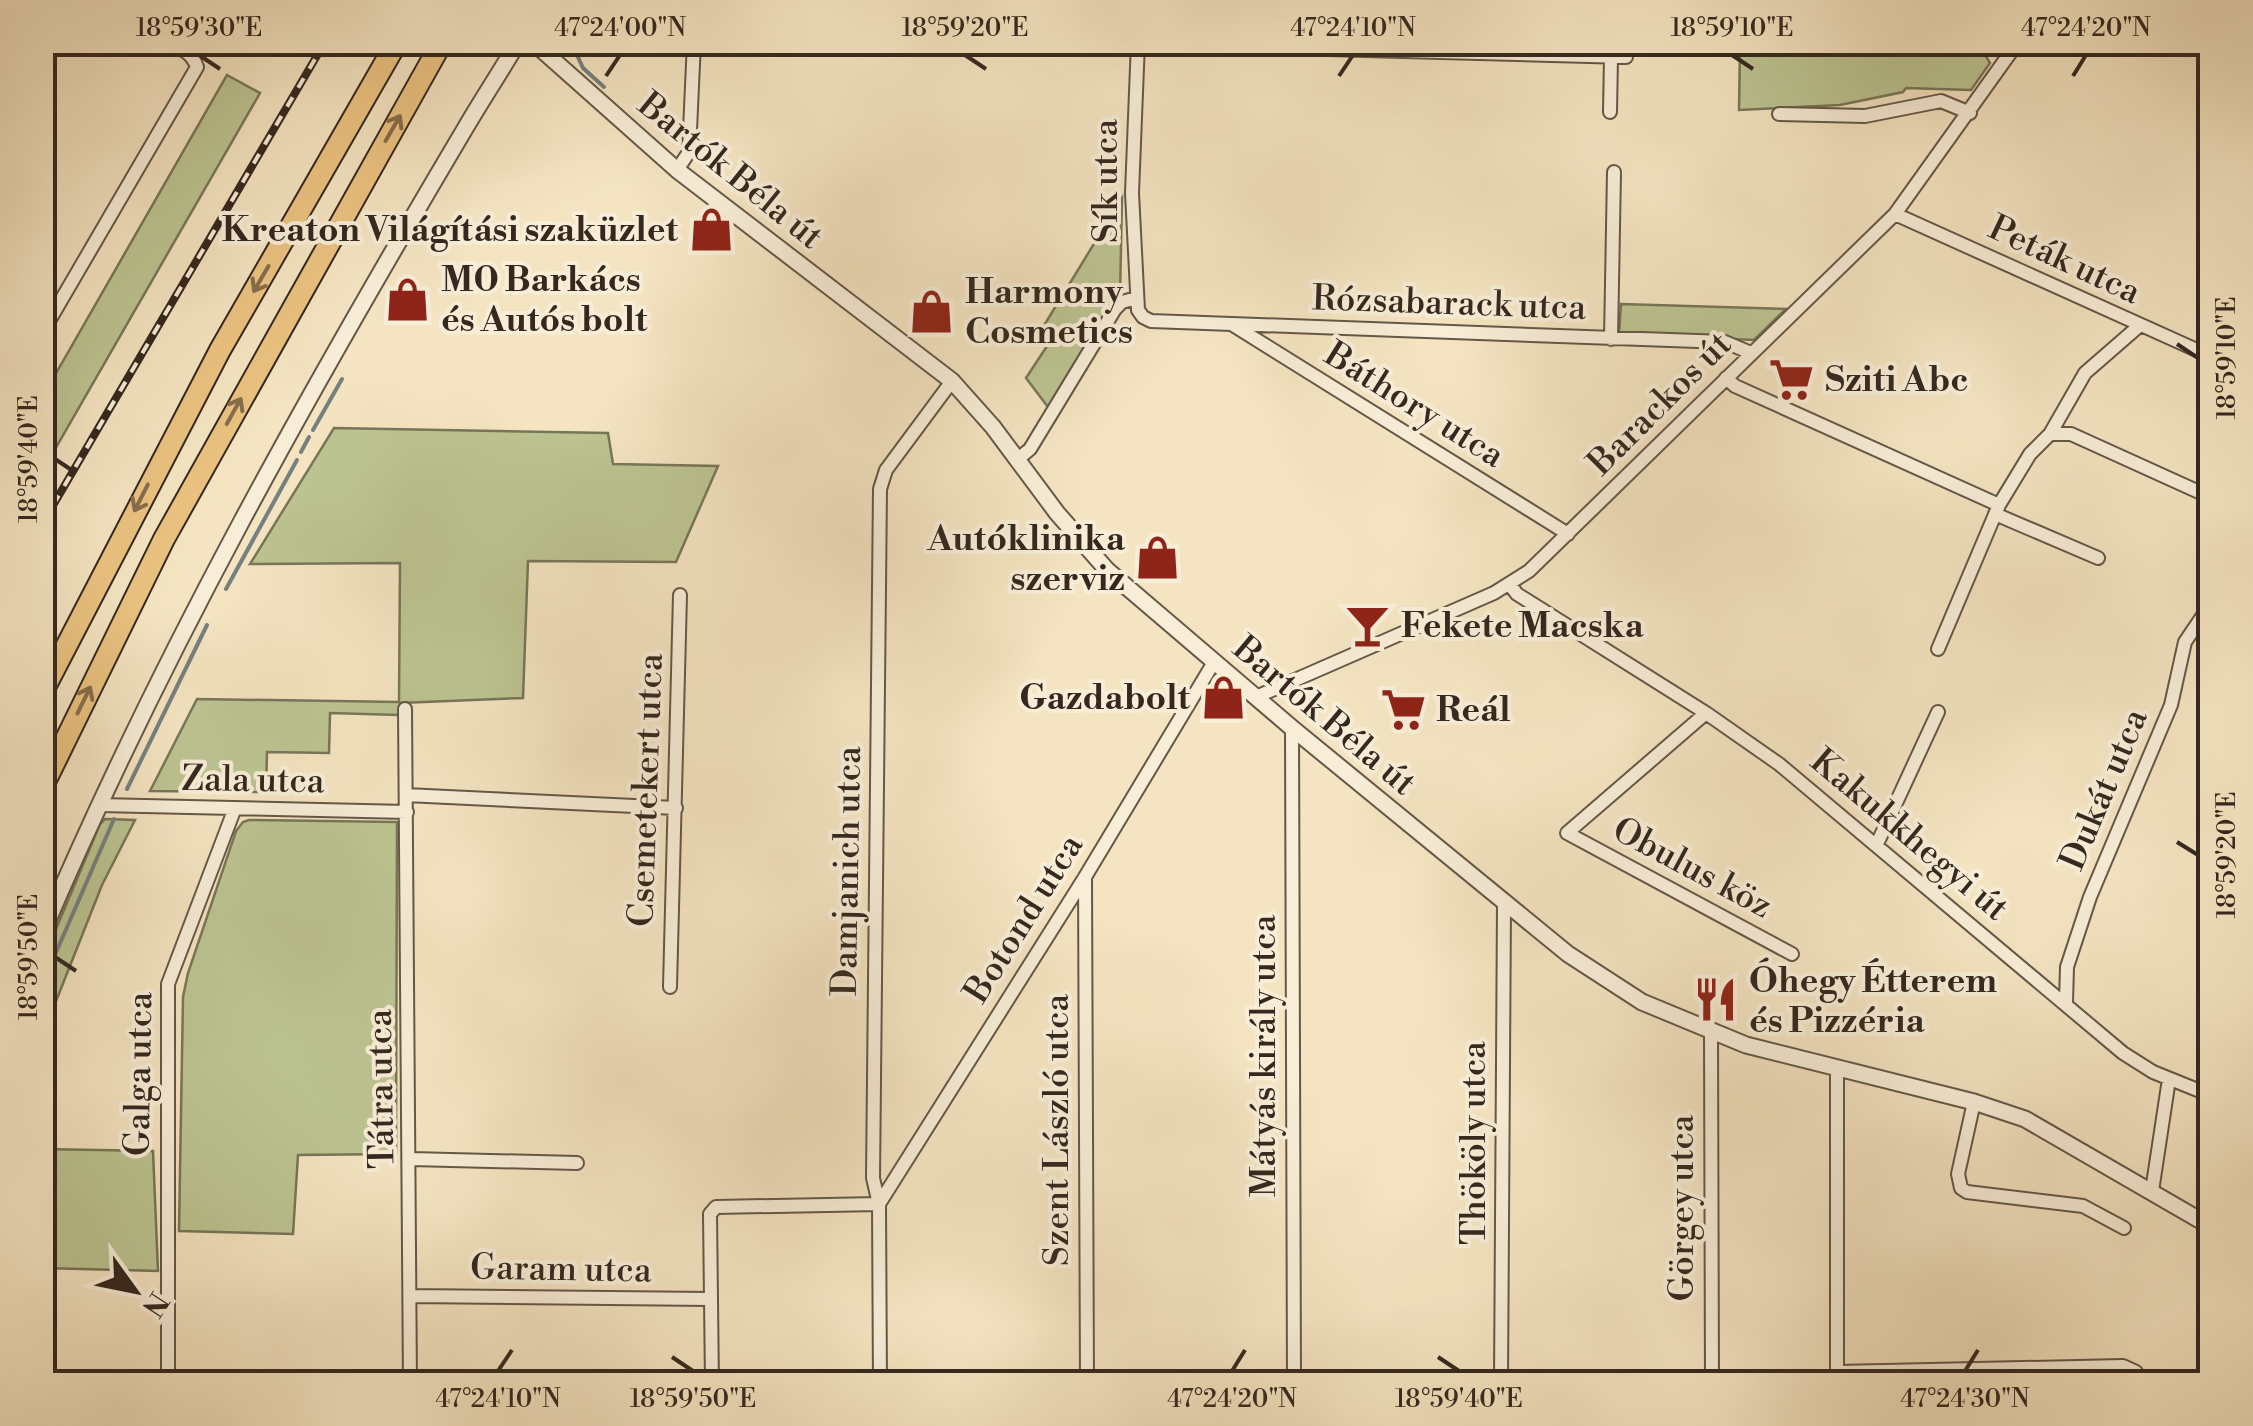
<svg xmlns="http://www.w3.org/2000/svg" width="2253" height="1426" font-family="'Libre Bodoni',serif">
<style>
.green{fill:#bcc492;stroke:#787658;stroke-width:2.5}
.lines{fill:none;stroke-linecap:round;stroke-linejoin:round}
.stream{stroke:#76807f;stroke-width:4}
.minor-casing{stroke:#655748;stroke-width:16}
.tertiary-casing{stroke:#655748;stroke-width:19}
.trunk-casing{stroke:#35281f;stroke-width:24}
.minor{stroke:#f8edd7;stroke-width:12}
.tertiary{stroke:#f8edd7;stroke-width:15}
.trunk{stroke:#eac280;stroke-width:20}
.rail-casing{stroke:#35281f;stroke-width:8}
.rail{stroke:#f8edd7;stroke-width:4;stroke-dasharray:11;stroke-linecap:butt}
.oneway{stroke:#866d4b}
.ticks{fill:none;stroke:#35281f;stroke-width:4}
.labels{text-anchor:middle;stroke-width:8;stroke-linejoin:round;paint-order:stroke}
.street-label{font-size:35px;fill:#35281f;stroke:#f8edd7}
.poi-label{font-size:35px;font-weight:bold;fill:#35281f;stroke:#f8edd7;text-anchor:start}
.neatline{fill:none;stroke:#35281f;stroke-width:4}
.ticks-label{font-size:25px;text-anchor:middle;fill:#35281f}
</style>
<rect width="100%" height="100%" fill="#f4e4c1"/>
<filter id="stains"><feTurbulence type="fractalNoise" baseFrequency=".002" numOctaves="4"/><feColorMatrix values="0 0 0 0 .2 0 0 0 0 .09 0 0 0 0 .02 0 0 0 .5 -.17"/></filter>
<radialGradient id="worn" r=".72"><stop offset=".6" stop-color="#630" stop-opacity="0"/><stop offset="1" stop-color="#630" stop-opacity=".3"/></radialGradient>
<path class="green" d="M1740,49L1984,53L1990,63L1971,90L1906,88L1903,92L1840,105L1739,110Z
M227,75L260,93L43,470V396Z
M1122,198L1120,297L1111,303L1048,407L1026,378L1051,340L1040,332Z
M1621,304L1786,309L1754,340L1619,334Z
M334,428L608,433L613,464L718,466L676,562L528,561L523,698L400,703L399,715L330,713L329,753L267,752L266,792L150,791L197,699L399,702L400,563L250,564Z
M105,819L135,820L102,885L43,1034V960L100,824Z
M249,820L397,822L396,1154L298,1155L293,1234L179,1231L183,997L188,973L236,831L243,822Z
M43,1149L153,1151L158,1271L43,1268Z"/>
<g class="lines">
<path class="stream" d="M571,42L583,68L604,87
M313,430L342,379
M301,452L309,437
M226,589L297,460
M127,789L207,625
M42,993L51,964L114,819"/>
<defs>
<path id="minor" d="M1138,42L1132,193L1138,310L1143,317L1151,321L1725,342L1751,353
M1138,44L1626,57
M1610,112L1611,57
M1779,114L1865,116L1941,101L1970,113
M677,170L689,152L694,42
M1895,214L2210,356
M1233,325L1568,534
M42,333L197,67C186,35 140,43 113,42
M1611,339L1614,172
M1726,378L1735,386L1999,505
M2050,434H2071L2210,497
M1017,460L1030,449L1115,309L1122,302L1137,298
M1995,514L2098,558
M1510,585L1517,594L1706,713L1779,764L2123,1053L2153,1072L2210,1095
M1938,649L1999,505L2030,454L2050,434L2085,373L2139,326
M1256,697L1494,593L1529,571L1895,214L2018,42
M405,709L410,1384
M1706,713L1567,833L1792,954
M1292,728L1294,1384
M406,795L676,808
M99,805L407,812
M1877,844L1938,712
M1085,877L1087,1384
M670,987L680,595
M2066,1002L2067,967L2090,897L2171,705L2185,642L2210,605
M1711,1032L1712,1384
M1974,1102L1958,1174L1961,1188L1967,1192L2083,1206L2124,1228
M411,1159L577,1163
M2152,1191L2169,1079
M879,1204L1085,877L1214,662
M411,1296L710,1299
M1837,1372L2123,1366L2136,1372L2140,1384
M168,1384V984L235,808
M712,1384L710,1214L716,1207L879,1204
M880,1384L879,1204L873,1178L880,489L886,470L952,381
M1501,1384L1504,903
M1837,1384V1067"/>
<path id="tertiary" d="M533,42L677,170L952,381L993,427L1057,513L1107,570L1292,728L1568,954L1642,1002L1746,1045L1974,1102L2025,1119L2210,1226
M42,934C161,654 311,388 466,127C483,98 501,71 518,42"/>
<path id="trunk" d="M42,693L220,350L397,42
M42,788L164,539L442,42"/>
</defs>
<use href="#minor" class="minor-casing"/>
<use href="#tertiary" class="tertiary-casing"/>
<use href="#trunk" class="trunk-casing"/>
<use href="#minor" class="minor"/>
<use href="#tertiary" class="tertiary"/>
<use href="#trunk" class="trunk"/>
<defs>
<path id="rail" d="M42,524L325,42"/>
</defs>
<use href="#rail" class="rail-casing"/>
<use href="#rail" class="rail"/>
</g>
<defs><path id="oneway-shaft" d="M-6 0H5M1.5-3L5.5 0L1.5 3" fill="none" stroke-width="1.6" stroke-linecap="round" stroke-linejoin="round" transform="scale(2.5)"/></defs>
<g class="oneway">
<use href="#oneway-shaft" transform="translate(393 128) rotate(-60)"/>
<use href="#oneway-shaft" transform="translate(261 279) rotate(120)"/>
<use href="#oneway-shaft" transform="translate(234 411) rotate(-61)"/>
<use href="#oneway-shaft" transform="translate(141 498) rotate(117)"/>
<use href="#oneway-shaft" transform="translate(84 700) rotate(-64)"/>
</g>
<path class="ticks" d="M199,55L220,69M965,55L986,69M1732,55L1753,69M606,76L620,55M1339,76L1353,55M2073,76L2086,55M2177,344L2198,358M55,459L76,473M2177,842L2198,855M55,957L76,971M672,1357L693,1371M1438,1357L1459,1371M498,1371L512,1350M1232,1371L1245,1350M1965,1371L1978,1350"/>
<defs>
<symbol id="shop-bare" viewBox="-9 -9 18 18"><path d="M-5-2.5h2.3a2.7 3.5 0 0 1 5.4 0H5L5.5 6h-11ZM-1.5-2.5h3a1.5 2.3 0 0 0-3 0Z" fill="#8f2418" stroke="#f8edd7" stroke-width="2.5" paint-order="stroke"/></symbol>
<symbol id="supermarket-bare" viewBox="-9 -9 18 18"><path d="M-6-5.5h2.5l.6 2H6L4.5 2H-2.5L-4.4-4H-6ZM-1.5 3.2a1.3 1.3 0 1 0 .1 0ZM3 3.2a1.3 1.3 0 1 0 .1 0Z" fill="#8f2418" stroke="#f8edd7" stroke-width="2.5" paint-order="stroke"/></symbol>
<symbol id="bar-bare" viewBox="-9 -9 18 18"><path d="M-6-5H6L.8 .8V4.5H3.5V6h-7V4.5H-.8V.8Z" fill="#8f2418" stroke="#f8edd7" stroke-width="2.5" paint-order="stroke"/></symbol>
<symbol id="restaurant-bare" viewBox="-9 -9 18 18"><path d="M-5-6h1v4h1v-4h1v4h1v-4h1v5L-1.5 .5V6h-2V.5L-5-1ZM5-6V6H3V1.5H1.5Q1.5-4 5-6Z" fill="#8f2418" stroke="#f8edd7" stroke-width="2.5" paint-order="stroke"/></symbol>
</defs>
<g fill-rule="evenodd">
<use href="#shop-bare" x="680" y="198" width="63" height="63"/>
<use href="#shop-bare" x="376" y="268" width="63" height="63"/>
<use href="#shop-bare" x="900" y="280" width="63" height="63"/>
<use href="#supermarket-bare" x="1760" y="348" width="63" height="63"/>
<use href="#shop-bare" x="1126" y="526" width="63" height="63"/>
<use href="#bar-bare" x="1336" y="594" width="63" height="63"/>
<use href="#shop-bare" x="1192" y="666" width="63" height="63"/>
<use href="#supermarket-bare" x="1372" y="678" width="63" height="63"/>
<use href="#restaurant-bare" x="1684" y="968" width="63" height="63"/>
</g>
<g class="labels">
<g class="street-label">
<text transform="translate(731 170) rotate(39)" y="12">Bartók Béla út</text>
<text transform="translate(1105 181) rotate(-90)" y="12">Sík utca</text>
<text transform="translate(2065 259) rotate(25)" y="12">Peták utca</text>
<text transform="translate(1449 302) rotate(2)" y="12">Rózsabarack utca</text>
<text transform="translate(1659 403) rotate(-45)" y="12">Barackos út</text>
<text transform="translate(1415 404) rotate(32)" y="12">Báthory utca</text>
<text transform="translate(1325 715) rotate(40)" y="12">Bartók Béla út</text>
<text transform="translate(253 779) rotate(1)" y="12">Zala utca</text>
<text transform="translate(2103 789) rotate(-67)" y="12">Dukát utca</text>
<text transform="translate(645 790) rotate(-88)" y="12">Csemetekert utca</text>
<text transform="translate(1910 834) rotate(40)" y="12">Kakukkhegyi út</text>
<text transform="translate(1693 867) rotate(28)" y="12">Obulus köz</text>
<text transform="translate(846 871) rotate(-89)" y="12">Damjanich utca</text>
<text transform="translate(1023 918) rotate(-58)" y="12">Botond utca</text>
<text transform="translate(1263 1056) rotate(-90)" y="12">Mátyás király utca</text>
<text transform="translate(138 1074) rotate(-89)" y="12">Galga utca</text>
<text transform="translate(380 1089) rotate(-91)" y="12">Tátra utca</text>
<text transform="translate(1056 1130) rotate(-90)" y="12">Szent László utca</text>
<text transform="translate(1473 1143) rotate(-90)" y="12">Thököly utca</text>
<text transform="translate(1681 1208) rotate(-90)" y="12">Görgey utca</text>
<text transform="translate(561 1268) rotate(1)" y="12">Garam utca</text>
</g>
<g class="poi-label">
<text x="678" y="241" text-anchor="end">Kreaton Világítási szaküzlet</text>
<text x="441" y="291">M0 Barkács<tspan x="441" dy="40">és Autós bolt</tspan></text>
<text x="965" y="303">Harmony<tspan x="965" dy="40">Cosmetics</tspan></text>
<text x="1825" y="391">Sziti Abc</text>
<text x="1125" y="550" text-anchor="end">Autóklinika<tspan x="1125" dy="40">szerviz</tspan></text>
<text x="1401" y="637">Fekete Macska</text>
<text x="1190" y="709" text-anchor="end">Gazdabolt</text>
<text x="1436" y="721">Reál</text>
<text x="1749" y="992">Óhegy Étterem<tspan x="1749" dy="40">és Pizzéria</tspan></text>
</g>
</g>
<rect width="2253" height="1426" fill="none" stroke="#f4e4c1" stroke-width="110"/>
<g transform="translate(135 1291) rotate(123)" stroke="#f8edd7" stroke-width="8" paint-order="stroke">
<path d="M0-8L18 38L0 25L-18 38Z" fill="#35281f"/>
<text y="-15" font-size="28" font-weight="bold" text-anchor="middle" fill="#35281f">N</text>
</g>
<rect x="55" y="55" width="2143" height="1316" class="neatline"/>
<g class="ticks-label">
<text x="199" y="36">18°59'30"E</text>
<text x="620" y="36">47°24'00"N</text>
<text x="965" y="36">18°59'20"E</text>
<text x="1353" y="36">47°24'10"N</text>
<text x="1732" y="36">18°59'10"E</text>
<text x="2086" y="36">47°24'20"N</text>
<text transform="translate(2226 358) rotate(-90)" y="9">18°59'10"E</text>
<text transform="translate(28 459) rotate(-90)" y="9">18°59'40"E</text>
<text transform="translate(2226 855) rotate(-90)" y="9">18°59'20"E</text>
<text transform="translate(28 957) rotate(-90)" y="9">18°59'50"E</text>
<text x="498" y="1407">47°24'10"N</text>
<text x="693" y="1407">18°59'50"E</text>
<text x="1232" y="1407">47°24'20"N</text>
<text x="1459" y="1407">18°59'40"E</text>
<text x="1965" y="1407">47°24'30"N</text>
</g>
<rect width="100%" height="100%" filter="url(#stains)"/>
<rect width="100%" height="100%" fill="url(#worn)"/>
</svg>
